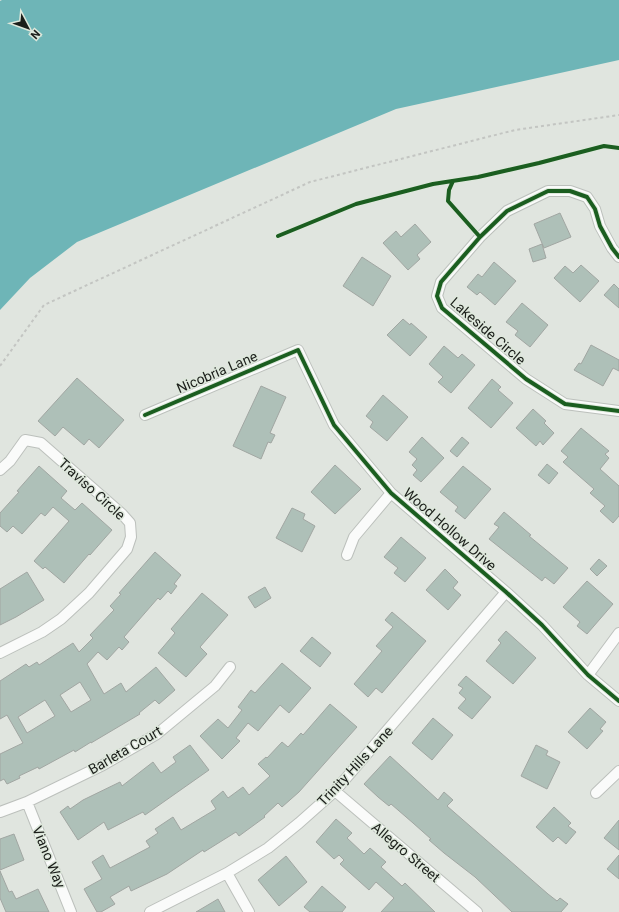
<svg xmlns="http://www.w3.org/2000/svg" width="619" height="912" font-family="Roboto,sans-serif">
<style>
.water{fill:#6eb5b7}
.building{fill:#aec0b8;stroke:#a1a6a2;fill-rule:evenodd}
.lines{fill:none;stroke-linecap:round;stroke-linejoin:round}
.minor-casing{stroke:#bcc0bc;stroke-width:12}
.path{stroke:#c3c5c2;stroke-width:2;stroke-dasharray:3 3;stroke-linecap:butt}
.minor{stroke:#fafbfa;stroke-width:10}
.cycleway-casing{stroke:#dee8dc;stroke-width:6}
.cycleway{stroke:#1b5e20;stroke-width:4}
.labels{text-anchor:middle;stroke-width:3;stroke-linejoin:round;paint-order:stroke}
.street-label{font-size:14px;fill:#1b1e1a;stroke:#dee8dc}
</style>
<rect width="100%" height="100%" fill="#e0e5df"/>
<path class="water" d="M2,0H619V60L396,109L77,242L30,278L0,310V1Z"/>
<path class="building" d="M560,213L571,237L544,248L534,224Z
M415,224L431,242L417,255L420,259L408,270L383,243L396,231L401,237Z
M542,244L546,258L533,262L529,249Z
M362,257L391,276L373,306L343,286Z
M494,262L516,281L495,305L480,292L477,295L467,287L478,274L482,277Z
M581,265L599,281L580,302L554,278L565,266L573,273Z
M614,284L619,289V308L604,295Z
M522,303L548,325L530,347L515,335L518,331L506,322Z
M403,319L410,325L411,323L427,337L410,356L387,335Z
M591,345L619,360V371L613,368L603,386L574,370L579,363L581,364Z
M444,346L458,358L462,354L475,365L451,393L438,382L443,377L429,364Z
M77,378L124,420L99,448L89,439L84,445L63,427L55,436L38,421Z
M492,379L501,387L498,390L513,403L491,428L468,408Z
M261,386L286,397L270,433L275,435L271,443L268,442L261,459L233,446Z
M383,395L408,417L387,441L370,427L373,422L366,416Z
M533,409L546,421L544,423L554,433L543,445L540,441L536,446L516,428Z
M581,428L609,451L605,454L609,458L600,469L619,486V516L613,523L600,511L605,506L590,493L594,489L563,462L568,457L561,451Z
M422,437L444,458L421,482L413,475L417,470L412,465L417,459L409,452Z
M462,437L469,443L457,457L450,451Z
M547,464L558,473L549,484L538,475Z
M335,465L361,489L335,514L311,492Z
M39,466L67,491L61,498L75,510L82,503L112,530L90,555L89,554L64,583L45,567L43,569L34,561L69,521L53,507L45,516L41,513L22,534L13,526L7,532L0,526V513L19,492L17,491Z
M463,466L491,489L465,519L455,511L458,507L440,492Z
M292,508L305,514L303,519L315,526L302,552L276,538Z
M504,512L531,535L529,536L568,568L554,584L545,577L542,581L489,539L499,527L494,524Z
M401,537L426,558L405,582L394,573L398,568L384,557Z
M155,552L181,575L174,584L177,586L171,594L168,591L160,600L158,598L124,637L129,642L122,650L119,647L107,660L98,652L87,664L104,694L121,683L126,692L156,667L175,690L159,704L155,700L139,713L140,714L91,743V742L75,752L74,750L39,769L38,767L19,776L20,778L7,784L4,779L0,781V754L23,743L7,715L0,719V681L26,664L29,667L37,662L39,665L73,643L79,652L93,638L90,635L114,610L110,606L121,594L119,593ZM80,682L91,700L71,712L60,695ZM45,700L55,716L27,733L18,717Z
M599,559L607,566L597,576L590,569Z
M445,569L458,582L453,588L461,595L448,610L426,590Z
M27,572L44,600L16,617L0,625V589Z
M587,581L613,604L587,634L577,626L580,622L563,607Z
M265,587L271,598L255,608L248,597Z
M202,593L228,615L200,647L207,654L186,677L158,653L175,633L171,629Z
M392,612L426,641L382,693L376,688L368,697L354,684L382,651L376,646L393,627L385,620Z
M506,631L536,658L513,684L486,661L501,643L498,640Z
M312,637L331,653L320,667L300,651Z
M282,663L311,688L289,713L280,705L258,731L248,723L236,738L240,741L222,759L200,736L218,719L228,728L242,710L238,707L251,690L255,693Z
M466,676L491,697L472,719L458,708L466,699L459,693L463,688L458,685Z
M330,704L357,727L299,792L282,807L278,803L264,816L265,817L239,836L236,832L204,852L203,850L167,874L131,891L129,886L110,897L115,904L101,912H97L84,889L102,879L92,862L103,855L110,868L150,847L146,841L158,833L155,829L173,817L181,830L216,809L211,801L223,791L228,798L243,787L249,795L270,776L258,764L266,757L267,758L282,742L288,747L301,733L303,735Z
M590,708L606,722L600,729L603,731L587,749L568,732Z
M433,718L453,735L432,760L412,743Z
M190,745L209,770L145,815L143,812L108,830L104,822L78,840L60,812L68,806L70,809L83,800L120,782L122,786L153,762L161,773L176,762L173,757Z
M536,745L548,751L546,755L560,762L547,789L521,776Z
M390,756L438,800L444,792L453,800L447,806L548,894L557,901L560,898L568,904L561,912H512L475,877L444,853L429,840L431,839L413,823L391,804L389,806L378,797L364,784Z
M554,807L571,823L568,826L576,832L566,844L558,837L553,842L536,827Z
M336,819L352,833L347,838L364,854L370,848L386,862L381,867L402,886L405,883L435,912H381L394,898L376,882L369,890L340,864L344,860L339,855L334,859L316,842Z
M619,820V850L604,838Z
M14,834L24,860L0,870V839Z
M619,855V879L607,869Z
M286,856L307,882L279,906L258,880Z
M0,871L9,892L12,891L16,899L38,889L49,912H6L0,898Z
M322,886L346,907L342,912H310L304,907Z
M218,899L225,912H196Z"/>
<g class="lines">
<defs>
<path id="minor" d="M619,257L612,248L600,226L595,209L587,197L570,191H548L507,211L480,237L441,282L437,296L442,308L526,379L565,404L619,411
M145,415L298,350L334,425L391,493L506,592L542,625L588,675L619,701
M0,470L10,461L25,440L41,443L122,514L130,523L131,537L127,549L89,593L61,619L42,632L0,653
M347,555L354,537L391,493
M588,675L619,633
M335,791L477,912
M596,793L619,771
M27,802L71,912
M0,812L27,802L103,765L157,734L215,686L230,667
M227,873L249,912
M150,912L227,873L268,848L299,823L335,791L506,592"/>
</defs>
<use href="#minor" class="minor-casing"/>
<path class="path" d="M0,366L44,305L310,182L515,130L619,115"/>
<use href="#minor" class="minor"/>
<defs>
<path id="cycleway" d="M453,181L449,190L448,201L480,237
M278,236L356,204L433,184L478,177L539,163L604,146L619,148
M619,257L612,248L600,226L595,209L587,197L570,191H548L507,211L480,237L441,282L437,296L442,308L526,379L565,404L619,411
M145,415L298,350L334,425L391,493L506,592L542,625L588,675L619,701"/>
</defs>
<use href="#cycleway" class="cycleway-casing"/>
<use href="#cycleway" class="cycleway"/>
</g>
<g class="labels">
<g class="street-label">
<text transform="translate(488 331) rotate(41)" y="5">Lakeside Circle</text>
<text transform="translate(217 372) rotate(-23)" y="5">Nicobria Lane</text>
<text transform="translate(92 489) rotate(42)" y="5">Traviso Circle</text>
<text transform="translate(450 529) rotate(41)" y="5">Wood Hollow Drive</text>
<text transform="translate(125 750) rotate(-30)" y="5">Barleta Court</text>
<text transform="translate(355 766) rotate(-47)" y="5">Trinity Hills Lane</text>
<text transform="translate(406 852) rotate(40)" y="5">Allegro Street</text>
<text transform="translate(49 857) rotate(68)" y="5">Viano Way</text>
</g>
</g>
<g transform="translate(28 28) rotate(131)" stroke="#dee8dc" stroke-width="3" paint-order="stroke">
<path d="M0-3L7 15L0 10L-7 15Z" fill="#1b1e1a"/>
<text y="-6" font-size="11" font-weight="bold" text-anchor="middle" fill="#1b1e1a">N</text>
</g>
</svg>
